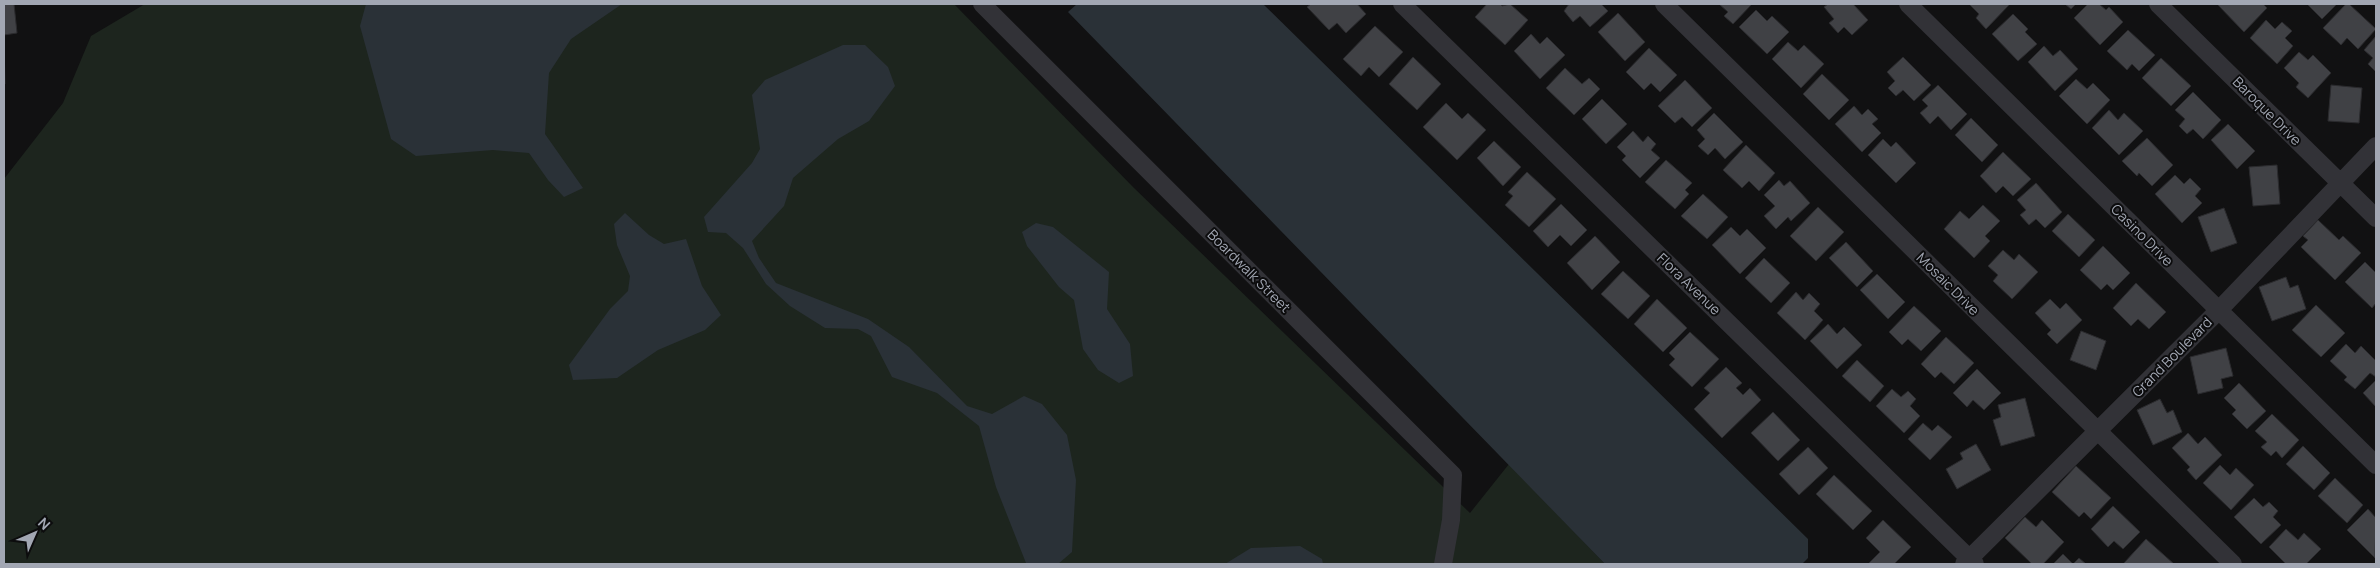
<svg xmlns="http://www.w3.org/2000/svg" width="2380" height="568" font-family="Manrope,sans-serif">
<style>
.green{fill:#1d251e}
.water{fill:#2a3137}
.building{fill:#404145;stroke:#2b2b2e}
.lines{fill:none;stroke-linecap:round;stroke-linejoin:round}
.minor{stroke:#323237;stroke-width:18}
.labels{text-anchor:middle;stroke-width:4;stroke-linejoin:round;paint-order:stroke}
.street-label{font-size:14px;fill:#a2a7b3;stroke:#0c0c0d}
</style>
<rect width="100%" height="100%" fill="#111112"/>
<path class="green" d="M145,4H954L1134,188L1470,513L1509,464L1605,564H4V179L63,103L91,36Z"/>
<path class="water" d="M366,4H622L571,39L549,73L545,134L583,188L564,197L548,180L529,153L493,150L416,156L391,139L360,26Z
M1077,4H1263L1808,539V558L1802,564H1605L1068,12Z
M843,45H865L888,67L895,86L869,121L838,139L793,178L784,206L752,241L759,258L776,283L868,319L909,347L967,406L992,414L1024,396L1042,404L1067,435L1076,480L1072,552L1058,564L1026,563L996,487L979,426L937,393L892,377L871,336L858,329L825,328L790,306L766,284L743,248L726,233L708,232L704,217L752,163L760,149L752,95L765,80Z
M625,213L649,235L664,244L686,239L702,286L721,315L705,330L658,350L617,378L573,380L569,365L610,309L628,291L630,276L617,245L614,224Z
M1036,223L1053,227L1109,272L1107,309L1130,344L1133,376L1119,383L1098,370L1083,349L1074,300L1059,287L1027,246L1022,232Z
M1300,546L1322,559L1323,564H1225L1251,548Z"/>
<path class="building" d="M4,4H14L17,33L4,35Z
M1311,4H1357L1366,14L1346,33L1337,23L1329,30L1307,7Z
M1487,4H1500L1502,6L1510,4L1528,20L1505,45L1475,17Z
M1569,4H1601L1608,11L1590,27L1580,16L1573,22L1564,11Z
M1719,4H1752L1733,24L1724,16L1728,12Z
M1828,4H1853L1868,20L1852,35L1844,27L1838,33L1829,23L1834,19L1824,7Z
M1969,4H2010L1986,29L1976,18L1979,14Z
M2065,4H2076L2071,9Z
M2088,4H2099L2106,10L2109,7L2123,22L2100,45L2074,18Z
M2217,4H2263L2267,8L2244,32Z
M2307,4H2337L2322,19Z
M2346,4H2349L2376,29L2358,49L2347,38L2341,45L2323,28Z
M1756,10L1767,21L1772,16L1789,32L1767,54L1739,27Z
M1618,13L1645,42L1625,61L1598,32Z
M2013,14L2028,29L2025,32L2037,44L2018,61L1992,34Z
M2266,20L2275,29L2282,22L2292,31L2285,38L2293,46L2277,64L2250,38Z
M1375,26L1403,52L1379,77L1369,67L1361,76L1343,59Z
M2128,30L2155,55L2139,71L2132,64L2127,70L2107,51Z
M1531,34L1540,44L1547,37L1565,55L1540,79L1514,51Z
M2376,36V72L2368,64L2373,58L2364,50Z
M1788,42L1798,51L1804,45L1824,64L1801,88L1772,59Z
M4,43L5,84H4Z
M2044,46L2053,56L2060,50L2078,69L2055,91L2028,62Z
M1649,48L1677,75L1660,92L1651,83L1644,90L1626,72Z
M2299,52L2308,60L2313,55L2331,73L2308,98L2296,87L2299,83L2284,68Z
M1413,57L1441,84L1417,110L1389,84Z
M1903,57L1931,85L1914,101L1903,90L1896,96L1888,88L1895,81L1887,72Z
M2161,58L2191,86L2171,106L2142,78Z
M1565,68L1582,84L1589,78L1600,89L1574,115L1546,88Z
M1822,74L1849,100L1829,120L1803,94Z
M2076,79L2087,89L2093,83L2110,100L2087,124L2059,96Z
M1685,80L1712,108L1692,127L1682,117L1675,123L1658,106Z
M1938,85L1967,114L1951,130L1938,116L1930,124L1920,113L1928,106L1922,100Z
M2331,85L2362,88L2359,123L2328,121Z
M2193,92L2221,120L2203,139L2193,129L2187,134L2179,126L2185,119L2175,110Z
M1602,99L1627,124L1606,144L1582,119Z
M1446,103L1462,119L1468,113L1486,130L1457,160L1423,127Z
M1854,106L1862,115L1868,109L1878,119L1872,124L1881,133L1862,152L1835,124Z
M2109,110L2118,120L2124,113L2143,131L2119,155L2092,128Z
M1714,113L1743,142L1725,159L1715,148L1708,155L1698,146L1705,139L1697,130Z
M1971,118L1998,145L1982,162L1955,135Z
M2228,124L2255,151L2237,169L2211,140Z
M1633,131L1643,142L1648,136L1656,144L1651,150L1660,158L1640,178L1622,160L1626,156L1617,147Z
M2147,138L2173,165L2152,186L2139,173L2137,176L2122,161Z
M1883,139L1891,147L1896,142L1916,163L1896,183L1868,155Z
M1494,141L1521,167L1503,186L1477,158Z
M1746,145L1775,173L1759,191L1749,181L1742,188L1723,170Z
M2003,152L2031,179L2013,196L2003,186L1996,193L1980,176Z
M1666,160L1692,183L1685,190L1689,194L1675,209L1645,182Z
M2277,165L2280,204L2253,206L2249,167Z
M1527,172L1556,199L1529,227L1505,205L1513,196L1508,192Z
M2175,175L2184,184L2190,178L2201,189L2195,196L2202,203L2182,223L2155,194Z
M1779,180L1784,186L1790,181L1810,203L1791,221L1788,217L1776,229L1764,216L1775,206L1764,195Z
M2036,183L2062,212L2045,228L2036,219L2029,225L2020,215L2026,210L2017,200Z
M1703,194L1728,217L1707,239L1681,216Z
M1561,204L1587,230L1571,246L1560,235L1548,247L1533,231Z
M1983,205L2000,221L1985,236L1990,241L1974,258L1944,229L1960,211L1969,219Z
M1818,207L1844,232L1816,261L1790,236Z
M2224,208L2237,243L2211,252L2198,217Z
M2068,214L2095,240L2079,257L2052,231Z
M2318,220L2339,240L2343,236L2361,253L2335,280L2301,247L2308,240L2303,236Z
M1731,227L1740,236L1747,229L1766,248L1740,274L1712,245Z
M1595,236L1620,262L1592,290L1567,263Z
M1846,242L1873,271L1857,287L1829,258Z
M2103,246L2130,273L2113,290L2107,284L2101,290L2080,270Z
M2003,250L2014,260L2019,254L2038,272L2012,299L1993,281L1998,275L1988,266Z
M1764,258L1790,283L1771,303L1745,278Z
M2365,262L2376,273V303L2372,308L2345,282Z
M1623,271L1650,296L1628,319L1601,294Z
M1877,274L1905,302L1888,319L1860,290Z
M2286,277L2290,288L2298,285L2306,309L2272,321L2259,287Z
M2136,283L2166,312L2149,329L2138,319L2131,326L2113,308Z
M1796,292L1803,300L1809,293L1820,304L1814,311L1823,320L1805,340L1777,313Z
M1657,299L1687,328L1663,352L1634,324Z
M2050,299L2060,309L2066,303L2082,320L2057,344L2047,334L2051,330L2035,313Z
M2316,305L2345,333L2321,357L2292,330Z
M1914,306L1941,331L1921,351L1908,339L1902,345L1889,332Z
M1828,324L1837,334L1844,327L1862,345L1837,369L1810,341Z
M2081,331L2106,341L2096,370L2070,360Z
M1690,332L1719,359L1692,387L1669,365L1675,359L1669,353Z
M1946,337L1974,363L1954,384L1941,372L1935,378L1921,364Z
M2346,344L2355,353L2361,346L2376,361V377L2370,373L2355,389L2344,380L2347,377L2330,361Z
M2226,348L2233,376L2221,379L2223,388L2198,394L2190,357Z
M1857,360L1884,386L1870,402L1842,376Z
M1726,367L1742,383L1736,388L1743,395L1750,388L1761,400L1722,438L1694,409L1710,393L1704,388Z
M1977,369L2001,393L1984,410L1973,400L1967,407L1953,393Z
M2376,380V407L2363,393Z
M2239,383L2266,411L2247,429L2232,414L2236,410L2224,398Z
M1892,389L1901,397L1908,391L1916,399L1910,406L1920,416L1904,433L1876,406Z
M2025,398L2035,436L2001,446L1993,420L2001,417L1998,405Z
M2160,399L2167,413L2173,410L2182,432L2153,445L2137,410Z
M1773,412L1800,440L1778,461L1751,433Z
M2272,414L2299,440L2282,458L2276,451L2271,456L2261,447L2267,442L2255,431Z
M1923,423L1932,431L1938,425L1952,437L1930,460L1908,439Z
M2188,433L2198,444L2205,437L2222,455L2196,480L2187,470L2190,467L2172,448Z
M1976,444L1991,470L1957,489L1946,469L1963,459L1960,453Z
M2303,446L2330,473L2314,490L2286,464Z
M1808,447L1828,468L1799,495L1779,474Z
M2220,465L2230,475L2236,468L2254,485L2231,510L2203,483Z
M2076,466L2111,498L2091,519L2084,512L2079,517L2052,492Z
M1834,475L1872,511L1853,530L1816,494Z
M2335,478L2363,505L2347,523L2318,496Z
M2254,498L2263,507L2269,502L2278,511L2273,517L2281,525L2261,544L2234,517Z
M2113,506L2140,532L2123,549L2114,541L2108,547L2091,529Z
M2368,509L2376,518L2375,558L2347,530Z
M2025,517L2036,527L2042,520L2064,542L2043,564H2032L2005,538Z
M1883,520L1911,547L1894,564H1868L1880,552L1866,538Z
M2286,529L2298,540L2304,533L2321,549L2306,564H2286L2269,547Z
M2146,539L2174,564H2125L2124,563Z
M2063,554L2073,564L2079,558L2086,564H2053Z"/>
<g class="lines">
<path class="minor" d="M982,4L1453,475L1451,520L1443,564
M1402,4L1975,564
M1664,4L2233,564
M1908,4L2376,465
M2158,4L2376,218
M1964,564L2218,311L2376,146"/>
</g>
<g class="labels">
<g class="street-label">
<text transform="translate(2267 111) rotate(45)" y="5">Baroque Drive</text>
<text transform="translate(2142 235) rotate(45)" y="5">Casino Drive</text>
<text transform="translate(1249 271) rotate(45)" y="5">Boardwalk Street</text>
<text transform="translate(1689 284) rotate(44)" y="5">Flora Avenue</text>
<text transform="translate(1948 284) rotate(45)" y="5">Mosaic Drive</text>
<text transform="translate(2172 357) rotate(-45)" y="5">Grand Boulevard</text>
</g>
</g>
<rect width="2380" height="568" fill="none" stroke="#a2a7b3" stroke-width="10"/>
<g transform="translate(35 533) rotate(45)" stroke="#0c0c0d" stroke-width="4" paint-order="stroke">
<path d="M0-4L9 19L0 12L-9 19Z" fill="#a2a7b3"/>
<text y="-8" font-size="14" font-weight="bold" text-anchor="middle" fill="#a2a7b3">N</text>
</g>
</svg>
